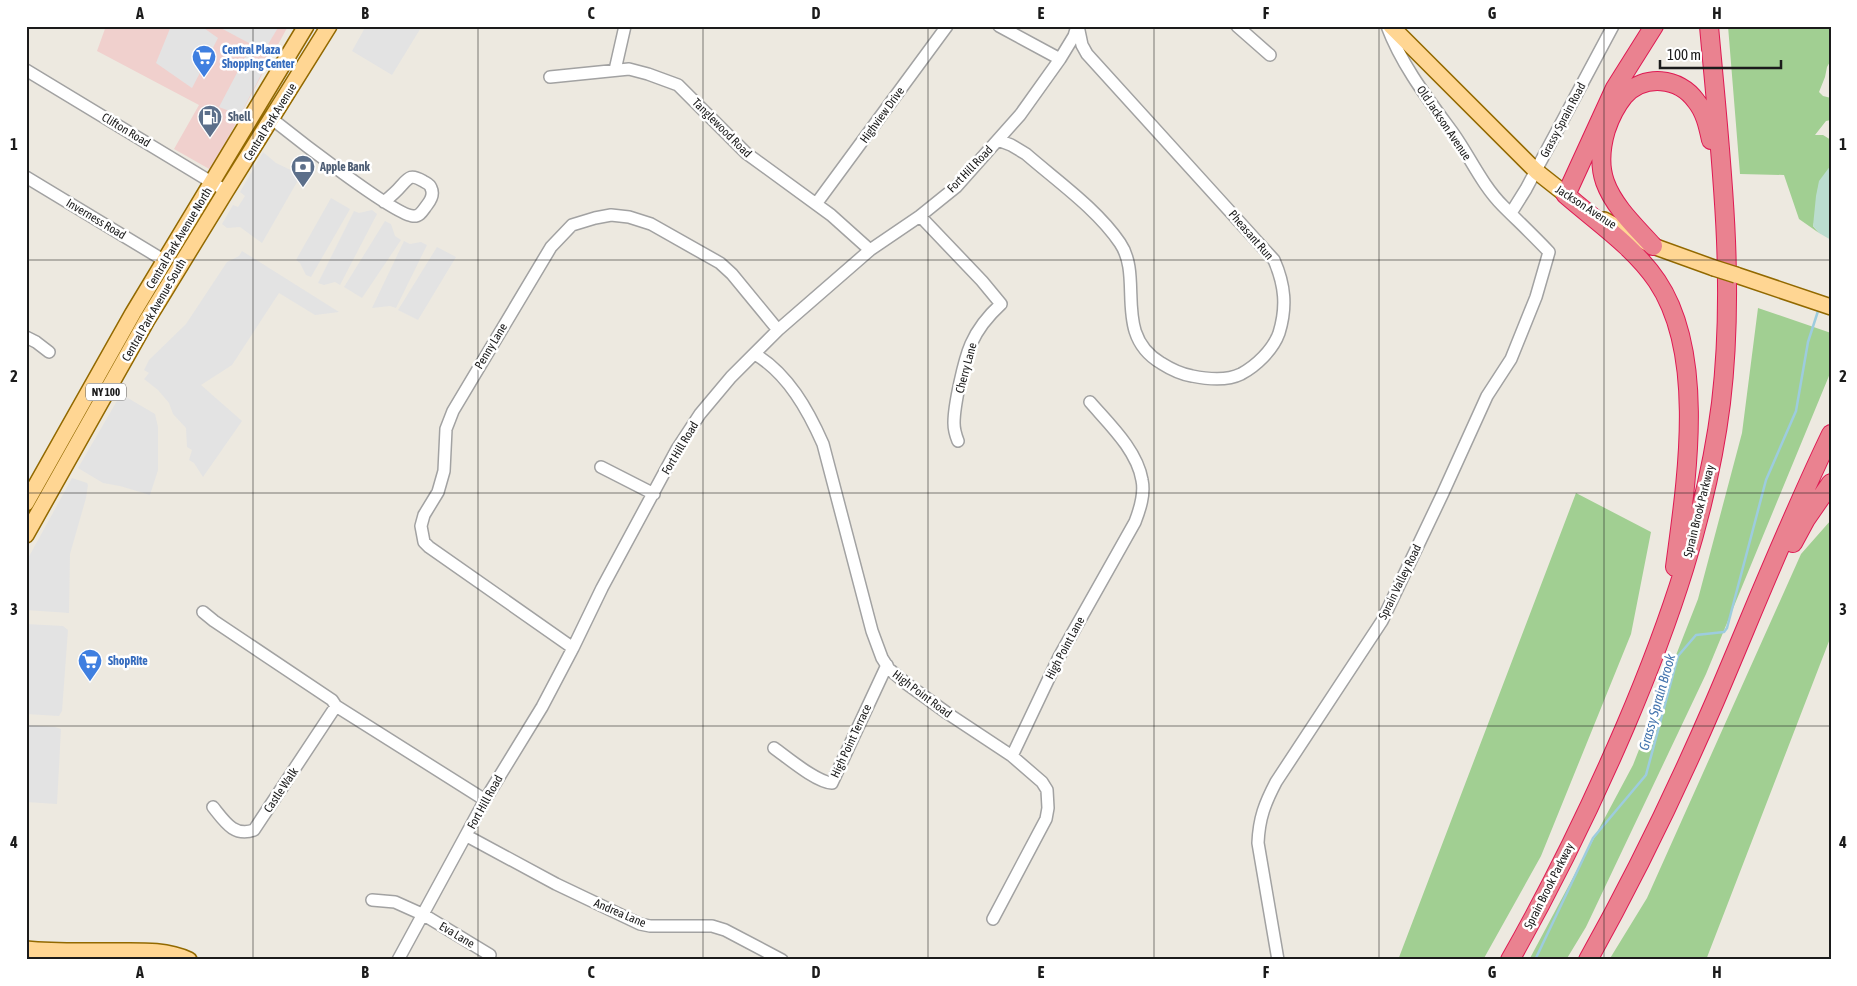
<svg xmlns="http://www.w3.org/2000/svg" width="1857" height="986" font-family="'Asap Condensed',sans-serif">
<style>
.commercial{fill:#f0d0cd}
.forest{fill:#a1cf92}
.wetland{fill:#bbddcf}
.parking{fill:#e3e3e3}
.lines{fill:none;stroke-linecap:round;stroke-linejoin:round}
.stream{stroke:#9dccde;stroke-width:2.5}
.minor-casing{stroke:#a2a2a2;stroke-width:14}
.major-casing{stroke:#926900;stroke-width:18}
.highway-casing{stroke:#de1a53;stroke-width:20}
.minor{stroke:#fff;stroke-width:11}
.major{stroke:#ffd693;stroke-width:15}
.highway{stroke:#ea8290;stroke-width:18}
.major-bridge-casing{stroke:#926900;stroke-width:18;stroke-linecap:butt}
.major-bridge{stroke:#ffd693;stroke-width:15}
.grid{fill:none;stroke:#1b1b1b;stroke-width:1;stroke-opacity:0.55}
.labels{text-anchor:middle;stroke-width:5;stroke-linejoin:round;paint-order:stroke}
.shield{fill:#fff;stroke:#5f5f5f;stroke-width:1}
.shield-label{font-size:11px;font-weight:bold;fill:#1b1b1b}
.shop-label{font-size:12px;font-weight:bold;fill:#366cbe;stroke:#fff;text-anchor:start}
.street-label{font-size:12px;fill:#1b1b1b;stroke:#fff}
.service-label{font-size:12px;font-weight:bold;fill:#4e5e75;stroke:#fff;text-anchor:start}
.water-label{font-size:14px;font-style:italic;fill:#4474ae;stroke:#fff}
.neatline{fill:none;stroke:#1b1b1b;stroke-width:2}
.grid-label{font-size:16px;text-anchor:middle;font-weight:bold;fill:#1b1b1b}
</style>
<rect width="100%" height="100%" fill="#ede9e0"/>
<path class="commercial" d="M106,26H288L211,170L174,149L199,105L97,51Z"/>
<path class="forest" d="M1728,26H1831V60L1827,67L1825,77L1819,92L1823,96L1831,98V120L1826,121L1815,135H1823L1831,140V165L1813,226L1819,233L1799,219L1784,175L1740,174Z
M1758,308L1831,333V371L1706,674L1586,927L1566,960H1529L1633,765L1698,599L1742,433Z
M1576,493L1651,532L1631,634L1541,856L1483,960H1398Z
M1831,520V636L1706,960H1609L1647,898L1801,554Z"/>
<path class="wetland" d="M1831,165V240L1819,233L1813,226L1816,196L1819,181Z"/>
<path class="parking" d="M171,26H201L218,38L192,88L156,63Z
M217,26H279L264,51Z
M366,26H422L392,75L352,51Z
M247,54L264,69L240,115L219,107Z
M263,152L276,163L301,175L262,243L240,227L227,228L222,224L233,205L238,207L245,196L240,192Z
M331,198L350,209L311,277L306,275L300,263L296,260Z
M372,210L377,214L340,285L335,282L324,285L318,283L354,211L359,213Z
M385,221L391,224L395,236L401,240L362,298L344,287Z
M404,241L410,244L421,242L427,245L396,308L390,306L372,308Z
M437,247L456,257L418,320L398,310Z
M242,251L339,312L315,315L279,293L232,365L201,385L242,421L203,477L194,463L189,460L192,450L187,447L186,428L173,414L169,403L158,390L144,379L149,373L144,370L149,360L186,324L227,262L239,256Z
M121,394L155,414L158,427V470L150,495L120,486L103,483L78,468Z
M72,478L87,483L88,485L86,498L70,554L69,613L26,610V562Z
M26,624L63,626L68,630L62,711L59,716L26,714Z
M26,725L55,727L61,729L57,804L26,802Z"/>
<g class="lines">
<path class="stream" d="M1831,272V271
M1535,960L1593,838L1646,775L1678,656L1696,635L1724,632L1727,628L1766,480L1796,411L1808,342L1818,311"/>
<defs>
<path id="minor" d="M999,26L1060,59
M1237,26L1270,55
M26,70L226,191
M615,70L625,26
M550,77L629,69L648,74L678,85L746,153L831,215L870,250
M272,119C292,135 394,215 413,216C420,217 423,210 427,205C431,200 434,194 431,188C430,184 426,183 423,181C411,174 409,177 401,186C396,192 390,197 384,202
M998,140L1011,145L1026,154C1057,181 1097,209 1120,243C1144,278 1112,334 1161,363C1172,370 1180,374 1192,376C1207,379 1227,381 1241,374C1256,366 1273,350 1279,333C1287,307 1285,285 1274,260L1087,54L1082,45L1078,26
M26,177L165,261
M816,204L947,26
M1511,213L1526,189L1613,26
M920,216L982,281L1001,304C989,315 978,328 971,344C964,360 954,405 954,423C954,429 956,436 958,441
M26,337L36,342L49,352
M755,354C788,374 808,410 823,444L872,631L882,658L889,669L907,684L947,713L1012,756L1042,782L1047,790L1048,808L1046,819L993,919
M601,467L654,494
M203,612L214,621L332,700L336,706L485,800
M573,648L429,547L424,542L421,526L424,515L438,492L444,471L446,429L453,411L551,247L572,225L595,218L611,215L629,217L651,224L720,263L732,274L778,330
M774,748C788,758 816,782 832,783L887,665
M1012,756L1059,657L1135,522C1140,509 1145,494 1142,480C1137,450 1109,424 1090,402
M213,807C225,822 234,837 254,830L336,706
M467,836L556,884L640,924L650,926H712L725,930L782,960
M372,900L395,902L424,915L490,955
M398,960L485,800L542,707L573,648L602,588L677,449L700,414L731,377L778,330L870,250L920,216L956,187L1020,115L1060,59L1074,36L1077,26
M1278,960L1258,843C1259,818 1265,803 1276,782L1382,621L1443,493L1487,396L1511,359L1536,297L1549,252C1534,236 1518,221 1503,206C1482,185 1470,157 1453,133C1428,99 1402,66 1387,26"/>
<path id="major" d="M1391,26L1536,171L1574,201
M1604,220L1653,246L1714,268
M1736,275L1831,307
M26,503L133,313L306,26
M26,535L147,320L226,191L329,26
M26,949C55,952 83,951 112,951C138,951 165,949 189,960"/>
<path id="highway" d="M1654,26L1615,88L1566,195C1597,222 1634,247 1657,281C1707,355 1686,483 1675,567
M1653,246C1636,227 1614,207 1605,182C1599,165 1601,147 1606,130C1610,118 1616,106 1624,96C1644,74 1679,77 1696,101C1705,112 1708,126 1711,140
M1793,543L1806,519L1831,483
M1510,960C1553,884 1591,806 1625,727C1669,624 1707,515 1721,403C1736,278 1720,151 1709,26
M1588,960C1635,876 1677,789 1715,701C1753,612 1789,521 1831,434"/>
</defs>
<use href="#minor" class="minor-casing"/>
<use href="#major" class="major-casing"/>
<use href="#highway" class="highway-casing"/>
<use href="#minor" class="minor"/>
<use href="#major" class="major"/>
<use href="#highway" class="highway"/>
<defs>
<path id="major-bridge" d="M1714,268L1736,275"/>
</defs>
<use href="#major-bridge" class="major-bridge-casing"/>
<use href="#major-bridge" class="major-bridge"/>
</g>
<path class="grid" d="M253,26V960M478,26V960M703,26V960M928,26V960M1154,26V960M1379,26V960M1604,26V960M26,260H1831M26,493H1831M26,726H1831"/>
<defs>
<symbol id="supermarket-pin" viewBox="-11 -11 22 30"><path d="M0 17L-7.5 6A9.5 9.5 0 1 1 7.5 6Z" fill="#3f7fe0" stroke="#fff"/><path d="M-6-5.5h2.5l.6 2H6L4.5 2H-2.5L-4.4-4H-6ZM-1.5 3.2a1.3 1.3 0 1 0 .1 0ZM3 3.2a1.3 1.3 0 1 0 .1 0Z" fill="#fff"/></symbol>
<symbol id="fuel-pin" viewBox="-11 -11 22 30"><path d="M0 17L-7.5 6A9.5 9.5 0 1 1 7.5 6Z" fill="#5c6f8a" stroke="#fff"/><path d="M-5.5-6h7V0h2V4h1.3V-2.5L3-4.5l.8-.8L6-3V5H2.5V1h-1V6h-7ZM-4.2-4.7v3.2H.2V-4.7Z" fill="#fff"/></symbol>
<symbol id="bank-pin" viewBox="-11 -11 22 30"><path d="M0 17L-7.5 6A9.5 9.5 0 1 1 7.5 6Z" fill="#5c6f8a" stroke="#fff"/><path d="M-6-4H6V4H-6ZM0-2.3a2.3 2.3 0 1 0 0 4.6a2.3 2.3 0 1 0 0-4.6Z" fill="#fff"/></symbol>
</defs>
<g fill-rule="evenodd">
<use href="#supermarket-pin" x="190" y="43" width="28" height="38"/>
<use href="#fuel-pin" x="196" y="103" width="28" height="38"/>
<use href="#bank-pin" x="289" y="153" width="28" height="38"/>
<use href="#supermarket-pin" x="76" y="647" width="28" height="38"/>
</g>
<g class="labels">
<rect class="shield" x="86" y="383.5" width="40" height="17" rx="4"/>
<g class="shield-label">
<text x="106" y="396">NY 100</text>
</g>
<g class="shop-label">
<text x="222" y="54">Central Plaza<tspan x="222" dy="14">Shopping Center</tspan></text>
<text x="108" y="665">ShopRite</text>
</g>
<g class="street-label">
<text transform="translate(882 115) rotate(-54)" y="4">Highview Drive</text>
<text transform="translate(1563 120) rotate(-62)" y="4">Grassy Sprain Road</text>
<text transform="translate(270 122) rotate(-58)" y="4">Central Park Avenue</text>
<text transform="translate(1444 123) rotate(56)" y="4">Old Jackson Avenue</text>
<text transform="translate(722 128) rotate(45)" y="4">Tanglewood Road</text>
<text transform="translate(126 130) rotate(31)" y="4">Clifton Road</text>
<text transform="translate(970 169) rotate(-46)" y="4">Fort Hill Road</text>
<text transform="translate(1586 207) rotate(33)" y="4">Jackson Avenue</text>
<text transform="translate(96 219) rotate(31)" y="4">Inverness Road</text>
<text transform="translate(1251 235) rotate(49)" y="4">Pheasant Run</text>
<text transform="translate(179 238) rotate(-59)" y="4">Central Park Avenue North</text>
<text transform="translate(154 310) rotate(-60)" y="4">Central Park Avenue South</text>
<text transform="translate(491 346) rotate(-59)" y="4">Penny Lane</text>
<text transform="translate(966 368) rotate(-75)" y="4">Cherry Lane</text>
<text transform="translate(680 448) rotate(-59)" y="4">Fort Hill Road</text>
<text transform="translate(1699 511) rotate(-76)" y="4">Sprain Brook Parkway</text>
<text transform="translate(1400 582) rotate(-64)" y="4">Sprain Valley Road</text>
<text transform="translate(1065 648) rotate(-62)" y="4">High Point Lane</text>
<text transform="translate(922 694) rotate(37)" y="4">High Point Road</text>
<text transform="translate(851 741) rotate(-65)" y="4">High Point Terrace</text>
<text transform="translate(281 790) rotate(-56)" y="4">Castle Walk</text>
<text transform="translate(485 802) rotate(-61)" y="4">Fort Hill Road</text>
<text transform="translate(1549 886) rotate(-63)" y="4">Sprain Brook Parkway</text>
<text transform="translate(620 913) rotate(23)" y="4">Andrea Lane</text>
<text transform="translate(457 935) rotate(31)" y="4">Eva Lane</text>
</g>
<g class="service-label">
<text x="228" y="121">Shell</text>
<text x="320" y="171">Apple Bank</text>
</g>
<g class="water-label">
<text transform="translate(1657 702) rotate(-74)" y="5">Grassy Sprain Brook</text>
</g>
</g>
<rect width="1857" height="986" fill="none" stroke="#ffffff" stroke-width="55"/>
<path d="M1660 60v8h121v-8" fill="none" stroke="#1b1b1b" stroke-width="2.5"/>
<text x="1667" y="60" font-size="15" fill="#1b1b1b" stroke="#ffffff" stroke-width="4" paint-order="stroke">100 m</text>
<rect x="28" y="28" width="1802" height="930" class="neatline"/>
<g class="grid-label">
<text x="140" y="19">A</text>
<text x="365" y="19">B</text>
<text x="591" y="19">C</text>
<text x="816" y="19">D</text>
<text x="1041" y="19">E</text>
<text x="1266" y="19">F</text>
<text x="1492" y="19">G</text>
<text x="1717" y="19">H</text>
<text x="14" y="150">1</text>
<text x="1843" y="150">1</text>
<text x="14" y="382">2</text>
<text x="1843" y="382">2</text>
<text x="14" y="615">3</text>
<text x="1843" y="615">3</text>
<text x="14" y="848">4</text>
<text x="1843" y="848">4</text>
<text x="140" y="978">A</text>
<text x="365" y="978">B</text>
<text x="591" y="978">C</text>
<text x="816" y="978">D</text>
<text x="1041" y="978">E</text>
<text x="1266" y="978">F</text>
<text x="1492" y="978">G</text>
<text x="1717" y="978">H</text>
</g>
</svg>
